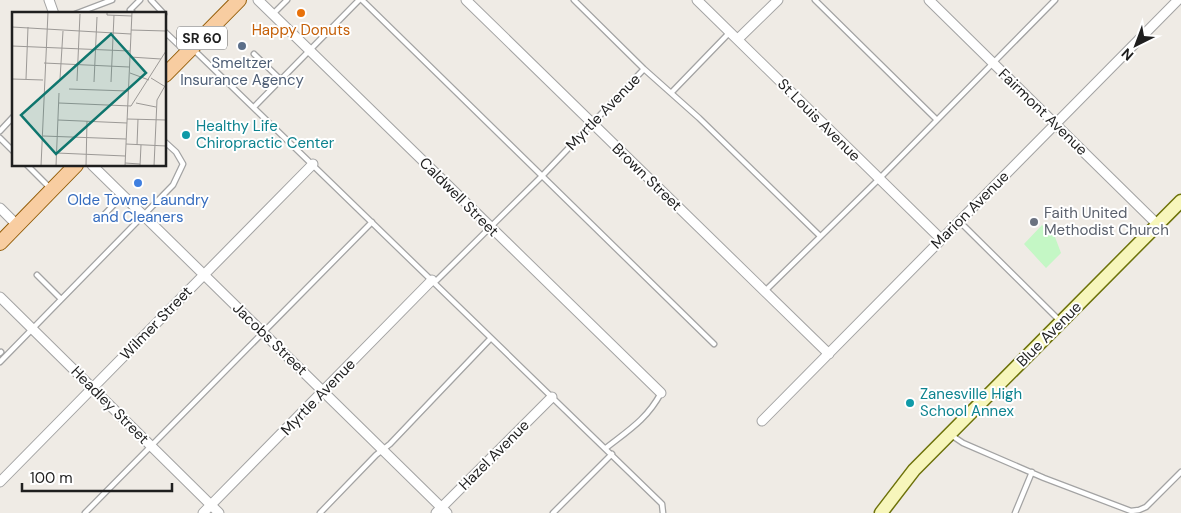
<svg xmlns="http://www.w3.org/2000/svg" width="1181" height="513" font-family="'DM Sans',sans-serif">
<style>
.park{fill:#c4f7c5}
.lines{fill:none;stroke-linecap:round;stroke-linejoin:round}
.lane-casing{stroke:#a3a3a3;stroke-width:7}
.street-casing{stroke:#a3a3a3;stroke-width:11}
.secondary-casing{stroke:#6d7209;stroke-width:15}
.primary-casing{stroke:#935c06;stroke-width:16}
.lane{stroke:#fff;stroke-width:4.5}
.street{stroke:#fff;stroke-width:9}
.secondary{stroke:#f7f6bb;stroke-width:12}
.primary{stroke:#f8cda1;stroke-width:14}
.food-dot{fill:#e8710a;stroke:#fff;stroke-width:2}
.service-dot{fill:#5c6f8a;stroke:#fff;stroke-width:2}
.culture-dot{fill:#0f9aa8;stroke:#fff;stroke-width:2}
.shop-dot{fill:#3f7fe0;stroke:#fff;stroke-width:2}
.worship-dot{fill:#6b7280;stroke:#fff;stroke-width:2}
.labels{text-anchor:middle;stroke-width:4;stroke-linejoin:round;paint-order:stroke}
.shield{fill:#fff;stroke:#626262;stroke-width:1}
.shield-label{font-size:14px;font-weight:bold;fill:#1f1f1f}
.food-label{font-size:15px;fill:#c56008;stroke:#fff}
.service-label{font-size:15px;fill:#4e5e75;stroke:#fff}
.street-label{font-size:15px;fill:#1f1f1f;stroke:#fff}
.culture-label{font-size:15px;fill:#0d838f;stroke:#fff;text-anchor:start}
.shop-label{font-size:15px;fill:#366cbe;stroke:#fff}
.worship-label{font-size:15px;fill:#5b616d;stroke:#fff;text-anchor:start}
.inset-road{fill:none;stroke:#9c9996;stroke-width:1}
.view{fill:#0f766e;fill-opacity:0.15;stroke:#0f766e;stroke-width:2.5}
.inset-edge{fill:none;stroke:#1f1f1f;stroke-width:2.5}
</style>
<rect width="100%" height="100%" fill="#efebe5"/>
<path class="park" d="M1042,225L1044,227L1046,225L1055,237L1061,253L1046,268L1024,244Z"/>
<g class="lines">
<defs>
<path id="lane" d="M151,0L164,14
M362,0L714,344
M574,0L644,69L699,118L820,236
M815,0L936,119
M75,14L112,0
M134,14L130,10L140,0
M273,14L287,0
M165,32L186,52
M193,49L659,501L662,504L663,513
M254,54L281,80
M671,93L730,32
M254,107L359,0
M0,131L14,116
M0,138L14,152
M27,165L51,189
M103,216L123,195
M960,222L1060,321
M37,275L61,299
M435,282L543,175L644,69
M764,292L879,179L1055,0
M0,353L1,352
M0,362L173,185L183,164L176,152L165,142
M951,435L963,443L1044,478L1131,511L1139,510L1146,507L1181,472
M606,448C629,430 647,419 661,393
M85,513L372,222
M320,513L376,455L390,444L491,338
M553,513L612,454
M1015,513L1032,472"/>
<path id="street" d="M49,0L54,14
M258,0L661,393
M466,0L829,354
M697,0L941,239
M929,0L1158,225
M738,39L778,0
M92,165L447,513
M0,208L17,225
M0,297L219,513
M762,421L1178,0
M0,482L313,164
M203,513L432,280
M436,513L552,397"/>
<path id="secondary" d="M881,513L914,470L1181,201"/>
<path id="primary" d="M165,75L239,0
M0,243L76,165"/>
</defs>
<use href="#lane" class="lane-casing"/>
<use href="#street" class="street-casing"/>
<use href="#secondary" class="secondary-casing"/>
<use href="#primary" class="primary-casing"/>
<use href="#lane" class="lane"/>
<use href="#street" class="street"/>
<use href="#secondary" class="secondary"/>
<use href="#primary" class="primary"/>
</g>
<circle class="food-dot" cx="301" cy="13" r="5"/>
<circle class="service-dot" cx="242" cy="46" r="5"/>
<g class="culture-dot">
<circle cx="186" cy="135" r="5"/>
<circle cx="910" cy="403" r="5"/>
</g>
<circle class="shop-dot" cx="138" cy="183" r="5"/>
<circle class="worship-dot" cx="1034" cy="222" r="5"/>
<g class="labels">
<rect class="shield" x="177" y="26.5" width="50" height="23" rx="4"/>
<g class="shield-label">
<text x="202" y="43">SR 60</text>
</g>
<g class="food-label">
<text x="301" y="35">Happy Donuts</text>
</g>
<g class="service-label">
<text x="242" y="68">Smeltzer<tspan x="242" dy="17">Insurance Agency</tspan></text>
</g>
<g class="street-label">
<text transform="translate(603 112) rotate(-46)" y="5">Myrtle Avenue</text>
<text transform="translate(1043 112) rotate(44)" y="5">Fairmont Avenue</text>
<text transform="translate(819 120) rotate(45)" y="5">St Louis Avenue</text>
<text transform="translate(647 177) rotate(44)" y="5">Brown Street</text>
<text transform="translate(459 197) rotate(45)" y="5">Caldwell Street</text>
<text transform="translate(970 210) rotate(-45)" y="5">Marion Avenue</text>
<text transform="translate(156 323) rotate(-46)" y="5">Wilmer Street</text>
<text transform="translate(1049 334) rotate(-45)" y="5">Blue Avenue</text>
<text transform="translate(270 339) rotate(44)" y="5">Jacobs Street</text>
<text transform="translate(318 397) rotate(-46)" y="5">Myrtle Avenue</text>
<text transform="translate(110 405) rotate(45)" y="5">Headley Street</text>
<text transform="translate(494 455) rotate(-45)" y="5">Hazel Avenue</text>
</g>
<g class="culture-label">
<text x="196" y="131">Healthy Life<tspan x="196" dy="17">Chiropractic Center</tspan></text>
<text x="920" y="399">Zanesville High<tspan x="920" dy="17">School Annex</tspan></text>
</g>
<g class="shop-label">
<text x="138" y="205">Olde Towne Laundry<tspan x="138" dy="17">and Cleaners</tspan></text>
</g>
<g class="worship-label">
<text x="1044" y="218">Faith United<tspan x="1044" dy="17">Methodist Church</tspan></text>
</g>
</g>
<g transform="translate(12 12)">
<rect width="154" height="154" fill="#efebe5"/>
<path class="inset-road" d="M95,0V3L120,4M0,15L119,22M119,18L154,19M0,34L118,39M118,45L149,47M32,51L117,55M118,61L137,68M139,66L152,74M0,67L31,68M14,67L16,15M48,67L51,19M65,69L68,2M82,70L85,5M99,70L102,3M57,77L116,79M47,91L119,94L154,39M124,91L144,95M115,107L154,108M46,108L115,111M31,124L114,127M114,132L154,134M125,133L126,107M45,141L113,144M113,151L128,152M29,154L36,0M44,154L47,81M74,154L75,109M113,154L120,0M128,154L129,133M142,154L145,88L154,72"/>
<path class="view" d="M99,22L134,61L44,142L9,103Z"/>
<rect width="154" height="154" class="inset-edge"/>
</g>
<g transform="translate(1136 45) rotate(222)" stroke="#ffffff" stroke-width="4" paint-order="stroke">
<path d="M0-4L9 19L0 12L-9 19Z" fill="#1f1f1f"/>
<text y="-8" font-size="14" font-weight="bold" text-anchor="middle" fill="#1f1f1f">N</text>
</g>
<path d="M22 483v8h150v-8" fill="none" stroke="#1f1f1f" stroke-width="2.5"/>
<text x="30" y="483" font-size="15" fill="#1f1f1f" stroke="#ffffff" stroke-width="4" paint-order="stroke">100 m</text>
</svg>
